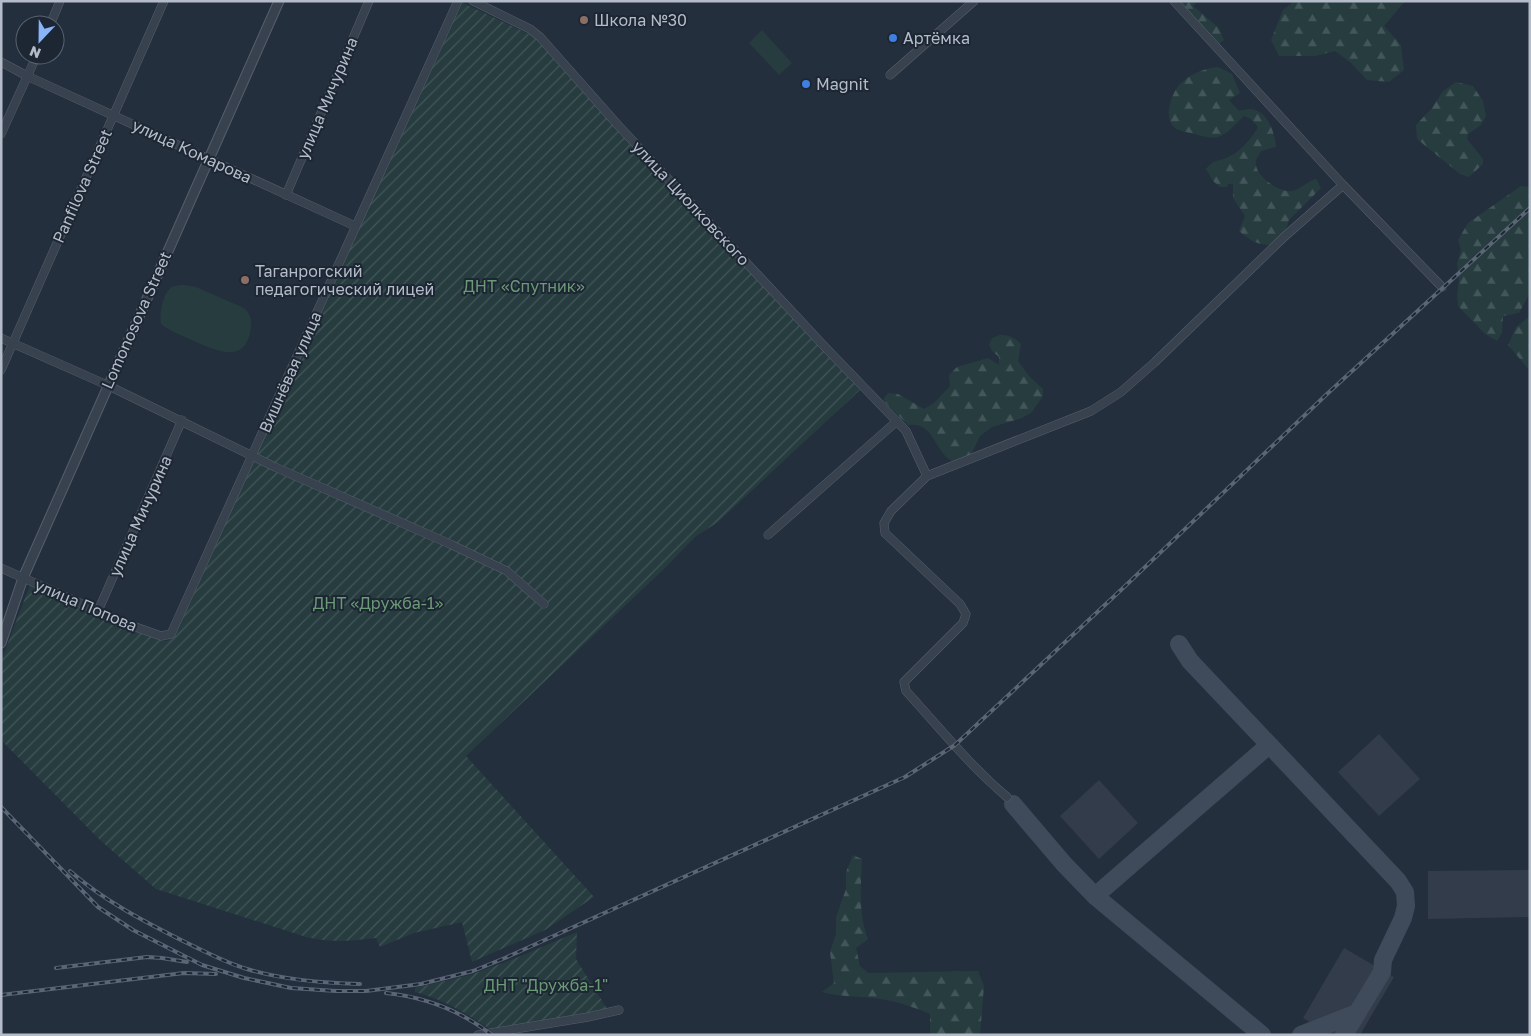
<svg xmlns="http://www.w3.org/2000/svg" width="1531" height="1036" font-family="'Golos Text',sans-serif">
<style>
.airport{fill:#323c4b}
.forest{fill:url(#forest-firs)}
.garden{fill:url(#garden-furrows)}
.pitch{fill:#263c3f}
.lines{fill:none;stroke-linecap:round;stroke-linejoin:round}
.taxiway{stroke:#3f4a5a;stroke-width:18}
.minor-casing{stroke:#565f6c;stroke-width:9}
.tertiary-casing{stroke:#565f6c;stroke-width:11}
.minor{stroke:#38414e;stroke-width:8}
.tertiary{stroke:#38414e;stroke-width:9}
.rail-casing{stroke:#5a6575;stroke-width:4}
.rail{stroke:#1d2633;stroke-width:2;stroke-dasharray:5.5;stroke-linecap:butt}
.education-dot{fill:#8d6e63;stroke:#1d2633;stroke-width:2}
.shop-dot{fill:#3f7fe0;stroke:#1d2633;stroke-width:2}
.labels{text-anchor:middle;stroke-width:4;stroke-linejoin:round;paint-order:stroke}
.poi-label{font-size:16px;fill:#b4bcc9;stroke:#1d2633;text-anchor:start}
.street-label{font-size:16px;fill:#b4bcc9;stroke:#1d2633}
.park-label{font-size:16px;fill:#6b9a76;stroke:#1d2633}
</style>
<defs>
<pattern id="forest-firs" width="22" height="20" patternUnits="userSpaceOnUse" patternTransform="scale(1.25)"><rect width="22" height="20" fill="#263c3f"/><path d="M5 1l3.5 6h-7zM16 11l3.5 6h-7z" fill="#435659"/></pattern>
<pattern id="garden-furrows" width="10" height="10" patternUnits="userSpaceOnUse" patternTransform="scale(1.25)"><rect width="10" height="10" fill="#263c3f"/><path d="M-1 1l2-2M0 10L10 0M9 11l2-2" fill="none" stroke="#435659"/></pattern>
</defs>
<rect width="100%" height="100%" fill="#242f3e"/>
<path class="airport" d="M1379,734L1420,779L1379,816L1338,772Z
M1099,780L1138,823L1099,859L1060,816Z
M1530,870V917L1428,919V871Z
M1344,948L1394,977L1360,1035H1331L1303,1018Z"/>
<path class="forest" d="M1174,1H1198L1193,6L1219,28L1224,40L1216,46Z
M1294,1H1405L1384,26L1401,45L1404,70L1389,82L1367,80L1351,63L1335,51L1315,56H1279L1271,40L1283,10Z
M1218,67L1232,74L1240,93L1229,100L1239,111C1242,110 1247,109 1251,109C1268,111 1275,133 1276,147L1261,151C1260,154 1256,158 1256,162C1254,176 1280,193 1292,191C1302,189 1307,181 1316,179L1321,188L1289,220L1284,237L1276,245C1258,245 1253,243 1239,231L1245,216L1233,198V184H1228L1227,187H1220L1213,181L1206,169C1216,157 1218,163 1230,156C1241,151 1252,138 1258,127L1251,119L1244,116C1221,138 1222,142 1191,133C1186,132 1180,131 1176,129C1162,119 1171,94 1180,84C1190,74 1205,68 1218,67Z
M1456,82L1473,86L1483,101L1486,116L1481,125L1468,134L1467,139L1483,159V164L1469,177L1460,174L1417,139L1416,125L1432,108L1443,91Z
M1521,186L1530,187V293L1519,313L1503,316L1502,333L1497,341L1485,334L1458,306L1457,295L1459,280L1457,263L1461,250L1458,240L1468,223Z
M1530,316V371L1508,345L1516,327Z
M1000,335C1009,335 1014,337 1021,344L1018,361L1029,376L1043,389V396L1032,412L1022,418L992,427L980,436L971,455L954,462C933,452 935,421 908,425L883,400L888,393L898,394L924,409L934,403L950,386L949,375L957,367L988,358L999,365V357L992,351L989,345L992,338Z
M853,855L862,859C861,887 858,913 868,939L856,948L860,966L868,973L978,971L984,986L980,1035H930V1014C911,1006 893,1000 873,998C856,996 839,997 822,992L834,983L830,952L836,934V917L846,889V872Z"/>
<path class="garden" d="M459,1L535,37L860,390L718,522L695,537L665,568L466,756L594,897L545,930L472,962L462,922L414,933L380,947L376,938C352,941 330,943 306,937L156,889L101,841L1,740V661L30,585L158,640L167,641L176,632Z
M577,932L576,959L609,1012L491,1030C466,1013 445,1000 415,992V988L470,975L516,958Z"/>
<path class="pitch" d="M762,30L792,63L779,75L749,43Z
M184,285L196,287L244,308C252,315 252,323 250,333C243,364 215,350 196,342C184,336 171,332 161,324C159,314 163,292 172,287C176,285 181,285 184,285Z"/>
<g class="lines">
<path class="taxiway" d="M1179,644L1190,661L1398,881L1405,892L1406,906L1403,918L1383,960L1382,972L1344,1035
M1013,804L1064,864L1095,896L1262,1035
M1095,896L1269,745
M1301,1035L1357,1013"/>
<defs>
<path id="minor" d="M473,1L530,29L540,37L617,124L825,347L906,431L927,476
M1174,1L1343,185L1442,287
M50,25L60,1
M1,62L27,76L355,226
M890,75L974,1
M1,134L37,55
M286,195L369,1
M1,338L107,385L275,467L450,544L507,571L544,604
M1,370L164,1
M768,535L897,421
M1,568L130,625L161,636L171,634L458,1
M98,611L182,420
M1007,797C970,766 939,727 906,691L904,682L963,623L966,614L960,604L885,533L884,523L891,511L927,476L1091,411L1121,392L1155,362L1284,237L1343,185
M478,1035L588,1017L619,1010"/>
<path id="tertiary" d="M1,643L23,578L279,1"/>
</defs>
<use href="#minor" class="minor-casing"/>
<use href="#tertiary" class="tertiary-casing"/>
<use href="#minor" class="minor"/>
<use href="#tertiary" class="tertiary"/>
<defs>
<path id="rail" d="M1,807L98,907L133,930L202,965L244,978L291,988L336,991H366L421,984L473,971L505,958L905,777L955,745L1122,589L1327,394L1530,208
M70,871C104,901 147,923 187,943C206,952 226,963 247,969C283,980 323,983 360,984
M56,968L147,957L162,958L187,962
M386,993C425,997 461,1011 492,1035
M1,995L184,973L216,974"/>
</defs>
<use href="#rail" class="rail-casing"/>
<use href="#rail" class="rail"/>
</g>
<g class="education-dot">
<circle cx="584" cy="20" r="5"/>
<circle cx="245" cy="280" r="5"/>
</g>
<g class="shop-dot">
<circle cx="893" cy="38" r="5"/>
<circle cx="806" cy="84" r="5"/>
</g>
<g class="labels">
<g class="poi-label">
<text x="594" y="26">Школа №30</text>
<text x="903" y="44">Артёмка</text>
<text x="816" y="90">Magnit</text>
<text x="255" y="277">Таганрогский<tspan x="255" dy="18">педагогический лицей</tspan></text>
</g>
<g class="street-label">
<text transform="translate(327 98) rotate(-67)" y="6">улица Мичурина</text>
<text transform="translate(192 151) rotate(25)" y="6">улица Комарова</text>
<text transform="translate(82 186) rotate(-66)" y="6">Panfilova Street</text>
<text transform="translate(691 203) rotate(47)" y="6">улица Циолковского</text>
<text transform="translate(136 320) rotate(-66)" y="6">Lomonosova Street</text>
<text transform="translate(290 372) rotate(-66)" y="6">Вишнёвая улица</text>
<text transform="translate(140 516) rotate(-66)" y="6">улица Мичурина</text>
<text transform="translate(86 605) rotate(23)" y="6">улица Попова</text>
</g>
<g class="park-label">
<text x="524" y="292">ДНТ «Спутник»</text>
<text x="378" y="609">ДНТ «Дружба-1»</text>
<text x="546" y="991">ДНТ "Дружба-1"</text>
</g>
</g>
<rect width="1531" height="1036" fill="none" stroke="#b4bcc9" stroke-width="5"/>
<g transform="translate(40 40) rotate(202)"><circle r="24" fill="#1d2633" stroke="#59626f"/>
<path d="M0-4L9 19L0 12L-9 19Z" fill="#8ab4f8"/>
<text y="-8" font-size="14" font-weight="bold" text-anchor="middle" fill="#b4bcc9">N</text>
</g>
</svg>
